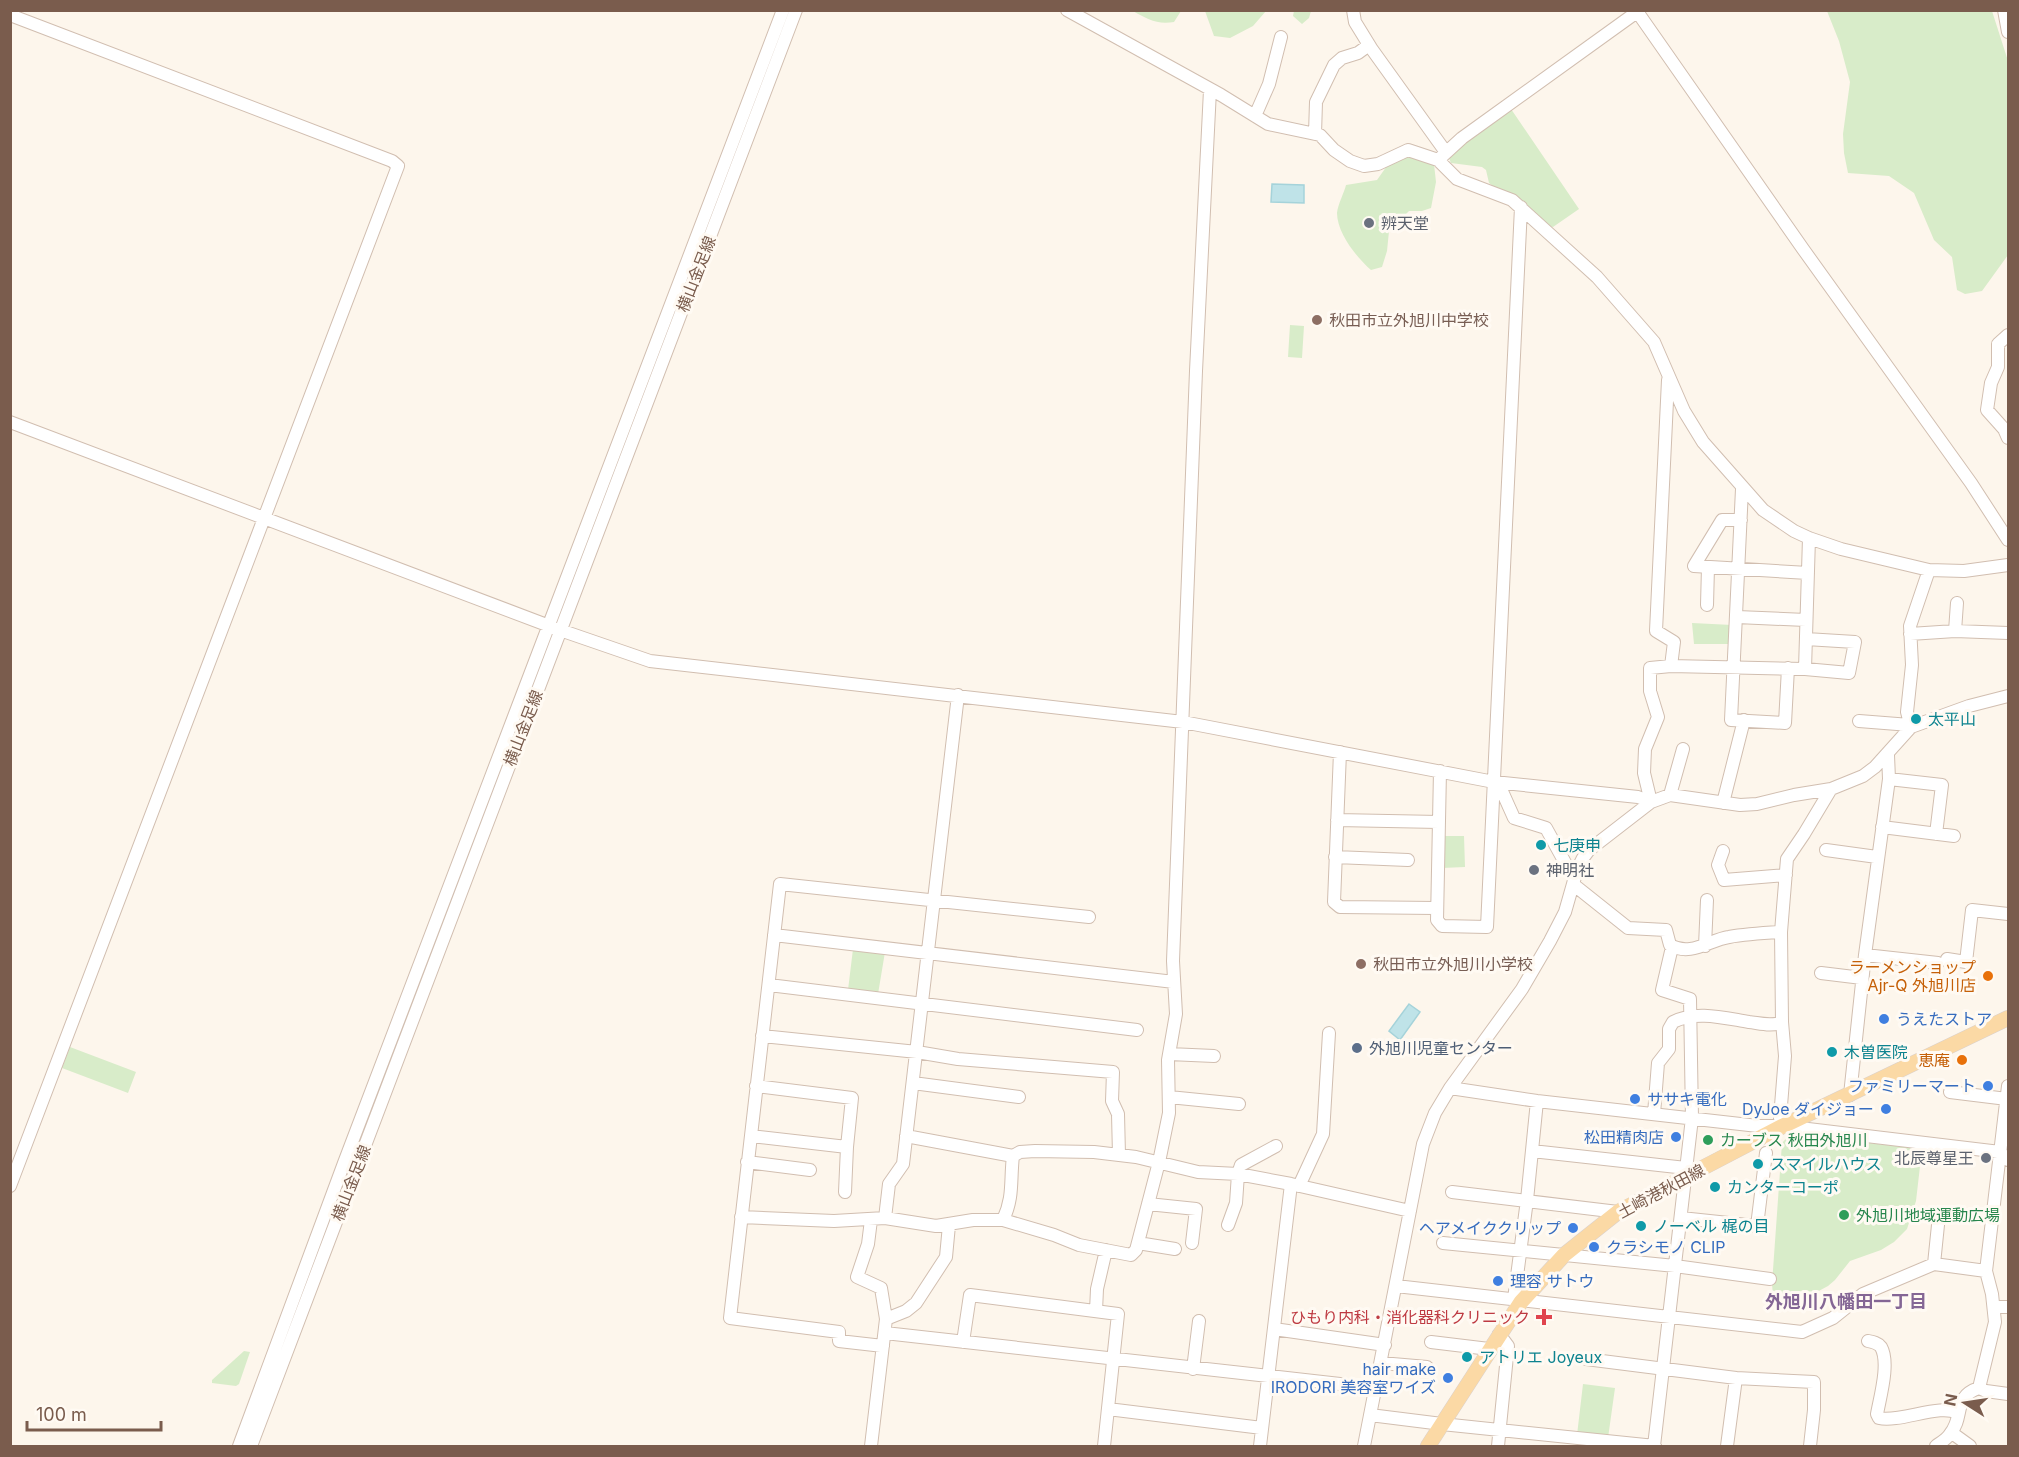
<svg xmlns="http://www.w3.org/2000/svg" width="2019" height="1457" font-family="Inter,'Noto Sans JP',sans-serif">
<style>
.green{fill:#d8ecc9}
.water{fill:#bfe3e8;stroke:#a5d3da;stroke-width:1.5}
.lines{fill:none;stroke-linecap:round;stroke-linejoin:round}
.minor-casing{stroke:#d1beb0;stroke-width:14}
.major-casing{stroke:#dad1cd;stroke-width:16}
.minor{stroke:#fff;stroke-width:12}
.major{stroke:#fbd9a5;stroke-width:15}
.worship-dot{fill:#6b7280;stroke:#fffaf3;stroke-width:2}
.education-dot{fill:#8d6e63;stroke:#fffaf3;stroke-width:2}
.culture-dot{fill:#0f9aa8;stroke:#fffaf3;stroke-width:2}
.food-dot{fill:#e8710a;stroke:#fffaf3;stroke-width:2}
.shop-dot{fill:#3f7fe0;stroke:#fffaf3;stroke-width:2}
.service-dot{fill:#5c6f8a;stroke:#fffaf3;stroke-width:2}
.leisure-dot{fill:#2e9e5b;stroke:#fffaf3;stroke-width:2}
.health-dot{fill:#e0444e;stroke:#fffaf3;stroke-width:2}
.labels{text-anchor:middle;stroke-width:6;stroke-linejoin:round;paint-order:stroke}
.worship-label{font-size:16px;fill:#5b616d;stroke:#fffaf3;text-anchor:start}
.street-label{font-size:16px;fill:#7a5c4d;stroke:#fffaf3}
.education-label{font-size:16px;fill:#785e54;stroke:#fffaf3;text-anchor:start}
.culture-label{font-size:16px;fill:#0d838f;stroke:#fffaf3;text-anchor:start}
.food-label{font-size:16px;fill:#c56008;stroke:#fffaf3;text-anchor:end}
.shop-label{font-size:16px;fill:#366cbe;stroke:#fffaf3;text-anchor:end}
.service-label{font-size:16px;fill:#4e5e75;stroke:#fffaf3;text-anchor:start}
.leisure-label{font-size:16px;fill:#27864d;stroke:#fffaf3;text-anchor:start}
.health-label{font-size:16px;fill:#be3a42;stroke:#fffaf3;text-anchor:end}
.neighbourhood-label{font-size:18px;font-weight:bold;fill:#846695;stroke:#fffaf3}
</style>
<rect width="100%" height="100%" fill="#fdf6ec"/>
<path class="green" d="M1133,11H1181L1174,22C1157,25 1147,19 1133,11Z
M1205,11V10L1266,11L1253,26L1230,38L1214,36Z
M1294,11V10L1311,11L1309,18L1302,24L1293,16Z
M1827,11H1992L2008,61V204L2007,208L2008,255L1982,291L1965,294L1957,290L1952,257L1934,240L1914,193L1889,176L1848,173L1844,153L1843,134L1850,82L1839,41Z
M1511,109L1579,209L1553,227L1549,226L1489,183L1486,170L1482,167L1451,163L1449,158L1451,152Z
M1409,155L1434,164L1436,182L1431,208L1422,211H1409L1389,231L1387,251L1382,267L1371,270C1357,258 1337,233 1337,213C1338,204 1344,193 1346,185L1377,180L1389,163Z
M1290,325L1304,326L1302,358L1288,357Z
M1692,623L1732,625L1731,644H1694Z
M1444,836H1464L1465,867L1442,868Z
M853,949L885,952L878,994L848,990Z
M70,1047L136,1072L128,1093L62,1068Z
M1790,1134L1922,1149L1916,1201L1907,1229L1894,1242L1881,1250L1850,1261L1835,1280L1828,1286L1789,1307L1774,1308L1772,1284L1782,1143Z
M244,1351L250,1352L239,1384L236,1386L212,1383V1380Z
M1583,1384L1615,1388L1608,1438L1577,1435Z"/>
<path class="water" d="M1272,184L1304,185V203L1271,202Z
M1409,1004L1420,1012L1400,1040L1389,1031Z"/>
<g class="lines">
<defs>
<path id="minor" d="M1067,10L1221,95L1268,124L1320,135L1334,150L1350,161L1364,166L1378,164L1408,150L1438,160L1462,138L1637,12
M1353,10L1355,22L1371,48L1445,151
M1636,10L1803,249L1971,483L2008,540
M2004,10L2008,32
M10,15L392,161L398,166L10,1186
M1255,116L1269,84L1281,37
M1315,134L1316,102L1334,65L1342,58L1358,53L1369,45
M1438,160L1457,179L1512,200L1597,277L1654,342L1684,411L1703,442L1763,510L1794,531L1809,538L1841,549L1929,570L1964,571L2008,565
M2008,335L1998,344V367L1991,383L1987,410L2004,429L2008,438
M1668,380L1656,631L1674,642L1671,666
M10,422L560,630L650,661L1183,722L1494,782L1638,797L1651,802
M1742,489L1731,720L1785,723L1788,668
M1741,520H1722L1694,566L1808,573
M1707,605L1708,567
M1737,617L1806,620
M1955,631L1957,603
M1910,634L1955,631L2008,633
M1805,669L1849,673L1855,642L1806,639
M1859,721L1910,725
M1911,727L1907,712L1912,665L1910,626L1929,570
M1340,752L1334,902L1340,907L1436,908
M1440,771L1437,920L1442,926L1487,927L1521,207
M1889,779L1942,785L1936,834
M1500,783L1501,789L1514,818L1546,828L1568,868L1577,870
M1670,795L1683,749
M1651,802L1644,773L1645,749L1658,717L1650,691V668L1671,666L1805,669L1809,538
M1723,803L1744,720
M1337,820L1439,822
M1882,827L1954,836
M1826,850L1877,857
M1723,851L1718,865L1724,880L1786,875
M1335,857L1408,860
M1574,885L1628,928L1666,930L1670,945C1691,957 1709,940 1729,937C1746,934 1764,933 1781,932
M774,935L1174,982
M1705,946L1707,900
M1865,955L1938,963
M1947,959L1966,962L1972,910L2008,914
M1821,973L1862,978
M769,985L1137,1030
M762,1036L917,1052L958,1059L1113,1072L1112,1101L1118,1114L1119,1155
M1169,1054L1214,1056
M913,1083L1019,1097
M1450,1088L1537,1101L1758,1126H1783L2000,1152L2008,1160
M1950,1092L2007,1099
M1850,1095L1865,955L1889,779L1888,755
M1169,1097L1239,1104
M1654,1114L1658,1063L1669,1049V1029L1673,1022C1696,1010 1724,1018 1749,1022C1759,1023 1772,1027 1782,1022
M1783,1126L1780,1118L1785,1056L1782,1022L1781,932L1787,859L1804,834L1831,789
M751,1136L847,1147L852,1098L756,1086
M906,1136L1013,1156L1020,1152L1035,1151L1094,1152L1136,1157L1198,1172L1238,1174L1291,1184L1410,1211
M1532,1151L1686,1168
M747,1162L810,1170
M1299,1186L1323,1134L1329,1033
M845,1192L847,1147
M1452,1192L1618,1212
M1148,1204L1196,1209L1192,1243
M741,1217L834,1221L885,1218L936,1226L973,1220H1003L1054,1235L1079,1245L1131,1255L1136,1250L1159,1162L1169,1113L1168,1060L1176,1014L1173,961L1196,371L1210,90
M885,1218L889,1184L903,1164L958,695
M1681,1218L1757,1226L1766,1153
M871,1220L868,1244L857,1277L881,1288L886,1319
M1003,1220C1014,1197 1010,1180 1013,1156
M1228,1225L1236,1203L1238,1174L1241,1165L1276,1146
M1138,1243L1175,1249
M1443,1243L1675,1266L1770,1279
M1934,1264L1938,1225
M1396,1286L1802,1332L1833,1318L1863,1294L1934,1264L1986,1271
M1514,1299L1527,1200L1537,1101
M1995,1307H2008
M1096,1311L1097,1289L1106,1250
M1274,1329L1385,1345
M885,1333L1340,1384
M1868,1341C1873,1342 1878,1343 1881,1347C1890,1363 1880,1397 1877,1414L1879,1418C1900,1423 1943,1402 1958,1414
M963,1342L970,1295L1118,1314L1104,1446
M1431,1342L1489,1349
M883,1346L839,1341V1332L730,1318L780,884L1089,917
M1586,1359L1736,1378L1814,1382V1410L1810,1446
M1381,1363L1427,1367
M1193,1369L1199,1321
M1979,1388L1995,1322L1992,1294L1986,1271L2008,1086
M1108,1409L1262,1428
M1370,1415L1442,1424L1655,1446
M1952,1433L1970,1446
M239,1446L344,1163L783,10
M251,1446L796,10
M871,1446L886,1319L906,1311L916,1303L946,1257L949,1225
M1260,1446L1291,1184
M1364,1446L1423,1144L1435,1113L1450,1088L1522,989L1550,941L1565,912L1577,870L1583,858L1589,850L1651,802L1670,795L1740,805L1757,804L1794,795L1831,789L1863,776L1875,767L1911,727L1969,706L2008,696
M1498,1446L1508,1346L1499,1334
M1654,1446L1692,1118L1690,999L1662,990L1672,947
M1727,1446L1736,1378
M1936,1446C1940,1443 1947,1439 1950,1434C1965,1416 1952,1397 1979,1388L1986,1391L2008,1394"/>
<path id="major" d="M1428,1446L1521,1302L1564,1255L1618,1212L1783,1126L2008,1018"/>
</defs>
<use href="#minor" class="minor-casing"/>
<use href="#major" class="major-casing"/>
<use href="#minor" class="minor"/>
<use href="#major" class="major"/>
</g>
<g class="worship-dot">
<circle cx="1369" cy="223" r="6"/>
<circle cx="1534" cy="870" r="6"/>
<circle cx="1986" cy="1158" r="6"/>
</g>
<g class="education-dot">
<circle cx="1317" cy="320" r="6"/>
<circle cx="1361" cy="964" r="6"/>
</g>
<g class="culture-dot">
<circle cx="1916" cy="719" r="6"/>
<circle cx="1541" cy="845" r="6"/>
<circle cx="1832" cy="1052" r="6"/>
<circle cx="1758" cy="1164" r="6"/>
<circle cx="1715" cy="1187" r="6"/>
<circle cx="1641" cy="1226" r="6"/>
<circle cx="1467" cy="1357" r="6"/>
</g>
<g class="food-dot">
<circle cx="1988" cy="976" r="6"/>
<circle cx="1962" cy="1060" r="6"/>
</g>
<g class="shop-dot">
<circle cx="1884" cy="1019" r="6"/>
<circle cx="1988" cy="1086" r="6"/>
<circle cx="1635" cy="1099" r="6"/>
<circle cx="1886" cy="1109" r="6"/>
<circle cx="1676" cy="1137" r="6"/>
<circle cx="1573" cy="1228" r="6"/>
<circle cx="1594" cy="1247" r="6"/>
<circle cx="1498" cy="1281" r="6"/>
<circle cx="1448" cy="1378" r="6"/>
</g>
<circle class="service-dot" cx="1357" cy="1048" r="6"/>
<g class="leisure-dot">
<circle cx="1708" cy="1140" r="6"/>
<circle cx="1844" cy="1215" r="6"/>
</g>
<path class="health-dot" d="M1541 1308h6v6h6v6h-6v6h-6v-6h-6v-6h6z"/>
<g class="labels">
<g class="worship-label">
<text x="1381" y="229">辨天堂</text>
<text x="1546" y="876">神明社</text>
<text x="1974" y="1164" text-anchor="end">北辰尊星王</text>
</g>
<g class="street-label">
<text transform="translate(696 274) rotate(-69)" y="6">横山金足線</text>
<text transform="translate(523 728) rotate(-69)" y="6">横山金足線</text>
<text transform="translate(351 1183) rotate(-69)" y="6">横山金足線</text>
<text transform="translate(1661 1191) rotate(-28)" y="6">土崎港秋田線</text>
</g>
<g class="education-label">
<text x="1329" y="326">秋田市立外旭川中学校</text>
<text x="1373" y="970">秋田市立外旭川小学校</text>
</g>
<g class="culture-label">
<text x="1928" y="725">太平山</text>
<text x="1553" y="851">七庚申</text>
<text x="1844" y="1058">木曽医院</text>
<text x="1770" y="1170">スマイルハウス</text>
<text x="1727" y="1193">カンターコーポ</text>
<text x="1653" y="1232">ノーベル 梶の目</text>
<text x="1479" y="1363">アトリエ Joyeux</text>
</g>
<g class="food-label">
<text x="1976" y="973">ラーメンショップ<tspan x="1976" dy="18">Ajr-Q 外旭川店</tspan></text>
<text x="1950" y="1066">恵庵</text>
</g>
<g class="shop-label">
<text x="1896" y="1025" text-anchor="start">うえたストア</text>
<text x="1976" y="1092">ファミリーマート</text>
<text x="1647" y="1105" text-anchor="start">ササキ電化</text>
<text x="1874" y="1115">DyJoe ダイジョー</text>
<text x="1664" y="1143">松田精肉店</text>
<text x="1561" y="1234">ヘアメイククリップ</text>
<text x="1606" y="1253" text-anchor="start">クラシモノ CLIP</text>
<text x="1510" y="1287" text-anchor="start">理容 サトウ</text>
<text x="1436" y="1375">hair make<tspan x="1436" dy="18">IRODORI 美容室ワイズ</tspan></text>
</g>
<g class="service-label">
<text x="1369" y="1054">外旭川児童センター</text>
</g>
<g class="leisure-label">
<text x="1720" y="1146">カーブス 秋田外旭川</text>
<text x="1856" y="1221">外旭川地域運動広場</text>
</g>
<g class="health-label">
<text x="1530" y="1323">ひもり内科・消化器科クリニック</text>
</g>
<g class="neighbourhood-label">
<text x="1846" y="1308">外旭川八幡田一丁目</text>
</g>
</g>
<rect width="2019" height="1457" fill="none" stroke="#7a5c4d" stroke-width="24"/>
<g transform="translate(1965 1403) rotate(282)" stroke="#fffaf3" stroke-width="4.5" paint-order="stroke">
<path d="M0-4.5L10 22L0 15L-10 22Z" fill="#7a5c4d"/>
<text y="-9" font-size="16" font-weight="bold" text-anchor="middle" fill="#7a5c4d">N</text>
</g>
<path d="M27 1421v9h134v-9" fill="none" stroke="#7a5c4d" stroke-width="3"/>
<text x="36" y="1421" font-size="18" fill="#7a5c4d" stroke="#fffaf3" stroke-width="4.5" paint-order="stroke">100 m</text>
</svg>
